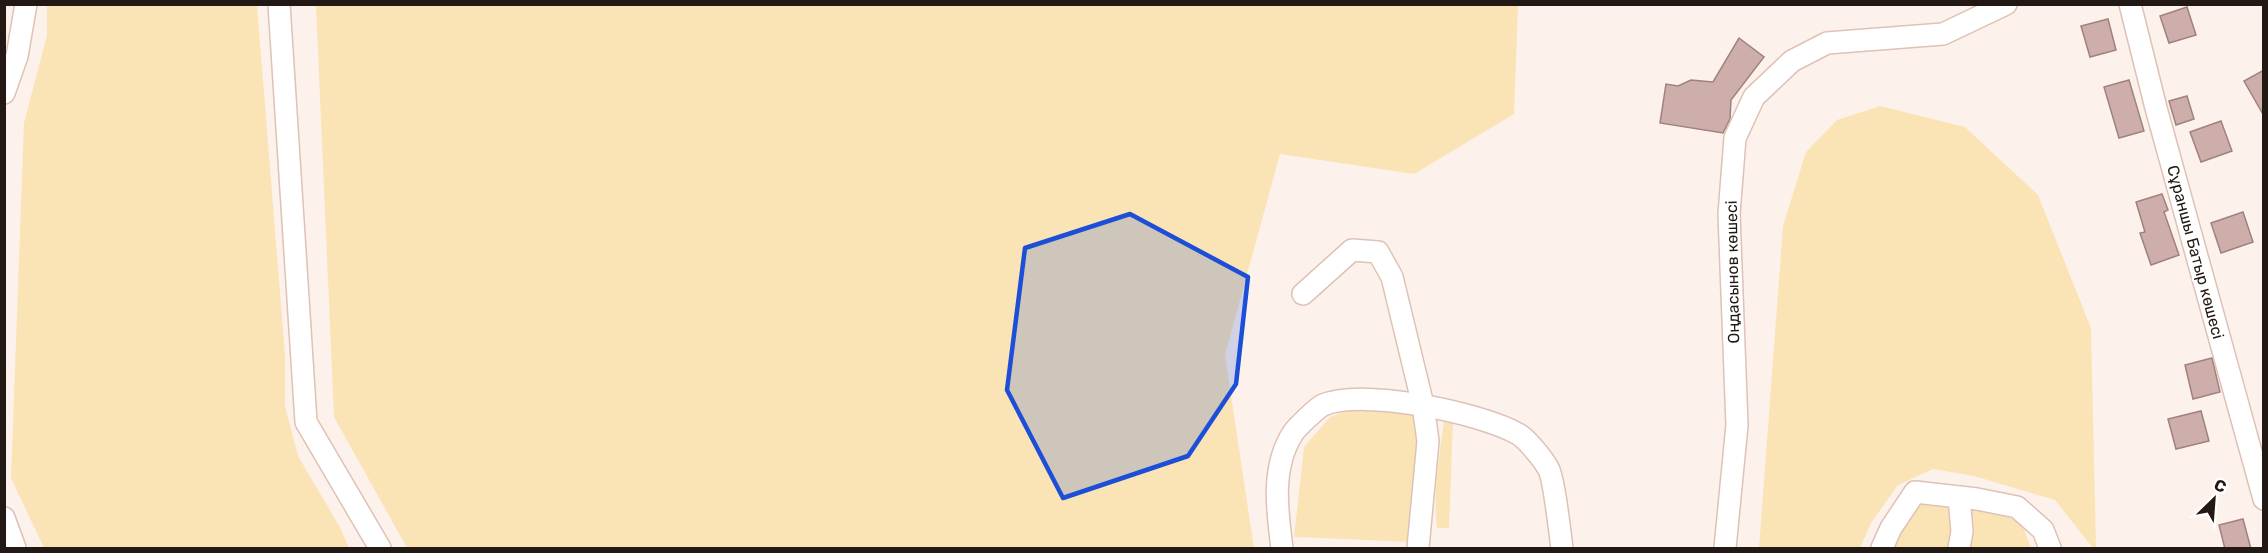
<svg xmlns="http://www.w3.org/2000/svg" width="2268" height="553" font-family="Rubik,sans-serif">
<style>
.green{fill:#fae4b5}
.building{fill:#cdaeaa;stroke:#9f827e;stroke-width:1.5}
.lines{fill:none;stroke-linecap:round;stroke-linejoin:round}
.minor-casing{stroke:#dec2b5;stroke-width:24}
.minor{stroke:#fff;stroke-width:21}
.marked{fill:#1d4ed8;fill-opacity:0.2;stroke:#1d4ed8;stroke-width:4.5;stroke-linejoin:round}
.labels{text-anchor:middle;stroke-width:4.5;stroke-linejoin:round;paint-order:stroke}
.street-label{font-size:16px;fill:#231914;stroke:#fff}
</style>
<rect width="100%" height="100%" fill="#fdf1ec"/>
<path class="green" d="M47,5H257L285,355V406L298,456L341,529L349,548H44L11,478L24,123L47,35Z
M316,5H1518L1514,114L1414,174L1280,154L1225,355L1254,548H407L334,417Z
M1880,106L1965,127L2038,195L2091,328L2096,548H2093L2055,500L1974,476L1933,469L1898,485L1871,523L1860,548H1759L1783,226L1806,152L1837,120Z
M1362,406L1420,413L1414,542L1294,537L1304,447L1330,417Z
M1444,421H1453L1449,528H1437C1433,492 1439,457 1444,421Z
M1920,503L1993,509L2022,524L2031,548H1889Z"/>
<path class="building" d="M2187,7L2196,35L2169,43L2160,16Z
M2108,19L2116,50L2090,57L2081,26Z
M1739,38L1764,57L1731,100L1730,119L1723,133L1660,123L1666,84L1678,86L1691,80L1713,82Z
M2264,70V116L2244,81Z
M2129,80L2144,131L2119,138L2104,87Z
M2187,96L2194,119L2176,125L2169,101Z
M2221,121L2232,151L2201,162L2190,132Z
M2162,194L2168,210L2164,212L2179,255L2151,265L2140,233L2145,232L2136,202Z
M2243,212L2253,242L2221,253L2211,223Z
M2212,358L2220,392L2193,399L2185,365Z
M2201,411L2209,441L2176,449L2168,419Z
M2243,519L2251,549H2225L2219,525Z"/>
<g class="lines">
<defs>
<path id="minor" d="M279,4L306,422L380,548
M2130,4L2156,108L2264,499
M4,93L17,56L26,4
M1303,294L1352,250L1378,252L1392,277L1423,405L1428,441L1418,548
M4,518L15,548
M1282,548C1277,510 1271,467 1293,433C1297,427 1317,408 1323,405C1362,388 1482,413 1518,434C1526,438 1543,459 1548,468C1554,477 1560,534 1562,548
M1725,548L1737,425L1729,214L1735,138L1754,97L1792,61L1827,43L1943,34L2006,4
M1882,548L1891,528L1915,492L1977,499L2017,507L2043,530L2050,548
M1959,548L1962,531L1959,498"/>
</defs>
<use href="#minor" class="minor-casing"/>
<use href="#minor" class="minor"/>
</g>
<path class="marked" d="M1130,214L1248,277L1236,384L1188,456L1063,498L1007,390L1025,248Z"/>
<g class="labels">
<g class="street-label">
<text transform="translate(2196 252) rotate(75)" y="6">Сұраншы Батыр көшесі</text>
<text transform="translate(1732 272) rotate(-91)" y="6">Оңдасынов көшесі</text>
</g>
</g>
<rect width="2268" height="553" fill="none" stroke="#231914" stroke-width="12"/>
<g transform="translate(2214 499) rotate(25)" stroke="#ffffff" stroke-width="4.5" paint-order="stroke">
<path d="M0-4.5L10 22L0 15L-10 22Z" fill="#231914"/>
<text y="-9" font-size="16" font-weight="bold" text-anchor="middle" fill="#231914">С</text>
</g>
</svg>
